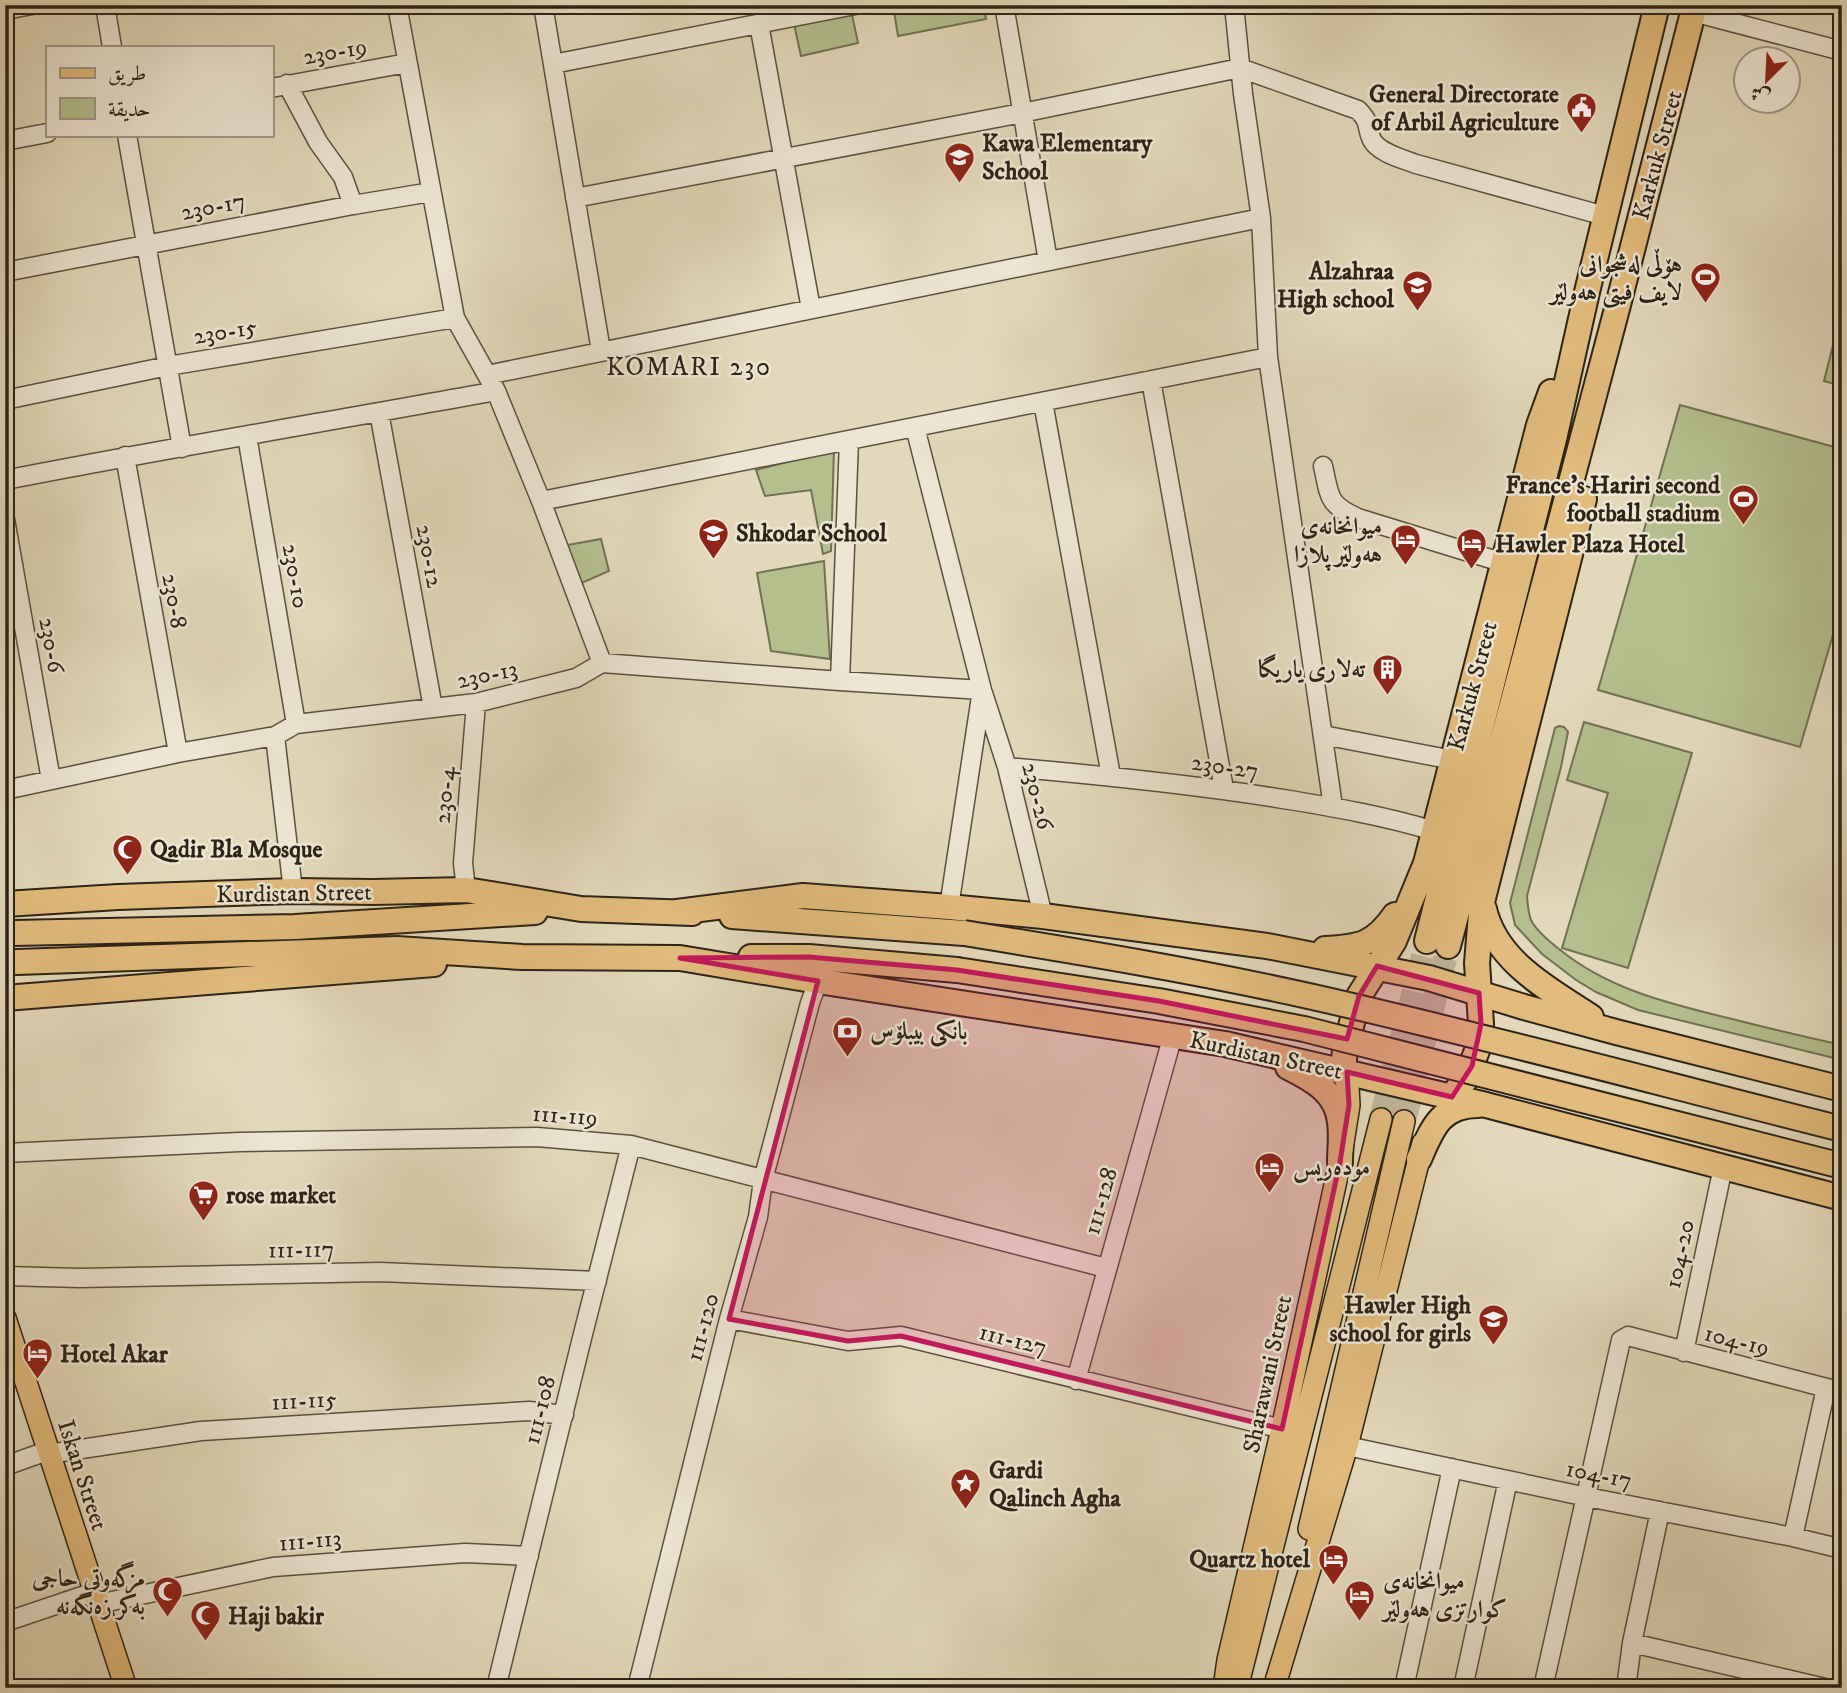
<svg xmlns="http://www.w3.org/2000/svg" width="1847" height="1693" font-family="'IM FELL DW Pica',Amiri,serif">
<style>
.green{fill:#b5bf8e;stroke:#727152;stroke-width:2}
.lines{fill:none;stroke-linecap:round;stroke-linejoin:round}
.highway-tunnel{stroke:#bfb599;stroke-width:24;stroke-dasharray:24 12;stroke-linecap:butt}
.minor-casing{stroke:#5b503f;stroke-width:21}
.major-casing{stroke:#2e2316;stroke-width:24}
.highway-casing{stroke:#2e2316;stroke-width:28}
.minor{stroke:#ede6d2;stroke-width:18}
.major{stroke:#e2bc7d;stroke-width:21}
.highway{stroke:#e2bc7d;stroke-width:24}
.highway-bridge-casing{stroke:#2e2316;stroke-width:28;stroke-linecap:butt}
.highway-bridge{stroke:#e2bc7d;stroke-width:24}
.marked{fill:#c2185b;fill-opacity:0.2;stroke:#c2185b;stroke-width:5;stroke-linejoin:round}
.labels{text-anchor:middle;stroke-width:5;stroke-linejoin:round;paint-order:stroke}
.street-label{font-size:24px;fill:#2e2316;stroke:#ede6d2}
.poi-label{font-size:24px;font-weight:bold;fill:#2e2316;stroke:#ede6d2;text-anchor:start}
.neighbourhood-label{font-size:26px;letter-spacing:2px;fill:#2e2316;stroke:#ede6d2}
</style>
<rect width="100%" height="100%" fill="#e3d9ba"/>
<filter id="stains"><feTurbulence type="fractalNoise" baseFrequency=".00286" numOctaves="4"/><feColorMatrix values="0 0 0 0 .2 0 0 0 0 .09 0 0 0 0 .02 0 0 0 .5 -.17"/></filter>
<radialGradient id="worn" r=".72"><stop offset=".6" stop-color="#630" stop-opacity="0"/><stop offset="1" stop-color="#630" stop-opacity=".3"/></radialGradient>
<path class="green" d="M893,5H983L986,19L898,36Z
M851,10L858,43L801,56L794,24Z
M1842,309V386L1824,381Z
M1680,405L1842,449V604L1800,747L1598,690Z
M834,450L831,551L823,554L811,490L765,496L756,470Z
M601,539L609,571L575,586L562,546Z
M824,561L830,659L771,651L757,573Z
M1584,722L1692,753L1628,968L1562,948L1608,793L1567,780Z
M1559,726L1564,727L1568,732L1561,767L1527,896C1528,905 1528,915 1532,922C1538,932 1550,942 1559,949C1609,990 1671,1004 1732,1019C1768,1028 1805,1037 1842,1045V1060L1638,1010L1596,992L1576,980L1542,954L1515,925L1510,903L1555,728Z"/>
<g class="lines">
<path class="highway-tunnel" d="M1381,1119L1427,941
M1404,1121L1448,946"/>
<defs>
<path id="minor" d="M105,5L112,47
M397,5L455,318L496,391L541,501L602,663
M543,5L601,351
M1004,5L1048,261
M1234,5L1243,94L1261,218L1268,357L1333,807
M5,10L32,5
M1693,12L1842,51
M759,24L811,309
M553,64L855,5
M287,84L318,142L343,177L353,205
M271,88L407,63
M127,135L182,448
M5,141L47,133
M575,198L1022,113L1240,68L1358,110C1372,124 1365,126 1372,140C1379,153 1403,159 1416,164L1605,216
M5,272L353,205L431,192
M487,375L1261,218
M1151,380L1224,789
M5,400L168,366L455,318
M1043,402L1111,776
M379,412L433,708
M915,427L982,690L949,907
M247,436L296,724
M125,456L178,753
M1323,466C1330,497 1327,504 1358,518L1504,563
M5,480C168,448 332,421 496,391
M541,501L1268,357
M5,519L51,780
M840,681L849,440
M983,693L1007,767L1043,916
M1323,735L1453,760
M275,736L293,891
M1007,767C1099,775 1191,784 1283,799C1333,807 1385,816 1434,831
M5,790L178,753L275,736L296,724L476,703L576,678L602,663L840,681L982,690
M466,890L463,863L476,703
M5,1153L239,1142L537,1137L631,1145L1106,1268
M5,1276L80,1278L380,1272L597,1281
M729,1319L848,1341L901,1336L1282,1429
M1684,1352L1723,1167
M1076,1380L1173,1035
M1347,1446L1587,1497L1793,1537L1842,1549
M48,1454L201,1431L529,1411L564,1415
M5,1466L47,1451
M1793,1537L1826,1388
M98,1604L273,1567L465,1553L529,1556
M5,1622L94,1592
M1632,1643L1825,1688
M496,1688L582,1338L631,1145
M637,1688L729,1319L758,1217L763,1180L810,1003L818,981
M1404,1688L1452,1468
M1463,1688L1508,1480
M1543,1688L1621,1340L1628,1336L1842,1392
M1626,1688L1632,1643L1660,1511"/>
<path id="major" d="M5,1318L126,1688
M1309,1529L1404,1121
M1224,1688L1228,1660L1282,1429L1340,1162L1349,1105L1348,1087L1343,1071
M1237,1688L1381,1119
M1274,1688L1347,1446L1423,1143"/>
<path id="highway" d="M5,904L118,897L293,891L373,892L466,890L581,909L692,913
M1484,909C1496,962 1550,990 1591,1017
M677,912L803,896L949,907L1043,916L1267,946L1429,978L1524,1007L1616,1032L1842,1089
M732,916L964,933
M14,933L295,927L535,912
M1427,941L1555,435L1587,292L1657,5
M1448,946L1618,305L1695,5
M1325,949C1360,947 1374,945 1395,915
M751,957H809L957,970
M17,962L397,949L522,957L680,958L818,981L1225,1044L1486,1105L1842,1198
M5,998L434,964
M1288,1067C1312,1079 1337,1092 1340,1122C1342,1135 1340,1149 1340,1162
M1343,1071L1345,1049L1359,996L1394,941L1426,863L1539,425L1551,392
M1458,1088L1466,1079L1478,1048L1481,1024L1477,963L1482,902L1584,499
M1419,1159C1432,1129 1440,1105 1478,1105"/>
</defs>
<use href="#minor" class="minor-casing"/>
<use href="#major" class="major-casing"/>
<use href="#highway" class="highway-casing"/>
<use href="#minor" class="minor"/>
<use href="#major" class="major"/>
<use href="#highway" class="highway"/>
<defs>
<path id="highway-bridge" d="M964,933C1081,952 1197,971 1313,997C1490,1037 1666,1085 1842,1129
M957,970L1159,1001L1304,1029L1842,1166"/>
</defs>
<use href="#highway-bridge" class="highway-bridge-casing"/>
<use href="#highway-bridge" class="highway-bridge"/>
</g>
<path class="marked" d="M809,957L957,970L1159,1001L1347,1039L1359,996L1377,966L1479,993L1481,1024L1472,1066L1452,1097L1347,1072L1349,1105L1340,1162L1282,1429L901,1336L848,1341L729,1319L818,981L680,958Z"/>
<defs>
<symbol id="civic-pin" viewBox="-11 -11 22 30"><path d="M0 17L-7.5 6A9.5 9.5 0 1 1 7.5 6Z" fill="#8f2418" stroke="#ede6d2"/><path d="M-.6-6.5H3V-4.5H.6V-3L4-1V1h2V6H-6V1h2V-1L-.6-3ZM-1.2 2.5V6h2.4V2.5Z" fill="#fff"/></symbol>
<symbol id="school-pin" viewBox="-11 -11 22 30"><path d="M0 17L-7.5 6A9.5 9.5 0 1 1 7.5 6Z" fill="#8f2418" stroke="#ede6d2"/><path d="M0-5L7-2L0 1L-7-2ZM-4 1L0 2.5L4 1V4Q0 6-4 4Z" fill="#fff"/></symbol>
<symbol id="stadium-pin" viewBox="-11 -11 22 30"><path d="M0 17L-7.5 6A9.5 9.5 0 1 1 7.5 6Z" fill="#8f2418" stroke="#ede6d2"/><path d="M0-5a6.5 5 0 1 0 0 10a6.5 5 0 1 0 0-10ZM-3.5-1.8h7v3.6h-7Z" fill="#fff"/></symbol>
<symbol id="hotel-pin" viewBox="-11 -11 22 30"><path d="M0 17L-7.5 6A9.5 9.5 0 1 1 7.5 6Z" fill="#8f2418" stroke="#ede6d2"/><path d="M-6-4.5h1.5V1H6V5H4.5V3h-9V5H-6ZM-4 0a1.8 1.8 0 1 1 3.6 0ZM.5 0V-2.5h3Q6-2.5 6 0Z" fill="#fff"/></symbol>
<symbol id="building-pin" viewBox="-11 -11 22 30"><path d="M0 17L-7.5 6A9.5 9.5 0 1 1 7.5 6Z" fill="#8f2418" stroke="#ede6d2"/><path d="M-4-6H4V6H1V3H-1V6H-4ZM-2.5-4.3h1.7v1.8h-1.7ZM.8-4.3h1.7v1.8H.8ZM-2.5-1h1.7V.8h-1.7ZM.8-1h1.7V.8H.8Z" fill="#fff"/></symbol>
<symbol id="mosque-pin" viewBox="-11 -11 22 30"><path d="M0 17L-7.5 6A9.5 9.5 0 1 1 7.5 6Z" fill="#8f2418" stroke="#ede6d2"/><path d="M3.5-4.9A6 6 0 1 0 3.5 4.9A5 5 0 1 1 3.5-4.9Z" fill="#fff"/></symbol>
<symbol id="bank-pin" viewBox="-11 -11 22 30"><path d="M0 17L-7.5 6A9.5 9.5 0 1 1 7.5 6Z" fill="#8f2418" stroke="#ede6d2"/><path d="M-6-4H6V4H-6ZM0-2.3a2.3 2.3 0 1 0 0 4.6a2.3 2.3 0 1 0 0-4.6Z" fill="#fff"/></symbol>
<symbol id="supermarket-pin" viewBox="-11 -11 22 30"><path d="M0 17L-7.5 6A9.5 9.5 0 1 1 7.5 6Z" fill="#8f2418" stroke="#ede6d2"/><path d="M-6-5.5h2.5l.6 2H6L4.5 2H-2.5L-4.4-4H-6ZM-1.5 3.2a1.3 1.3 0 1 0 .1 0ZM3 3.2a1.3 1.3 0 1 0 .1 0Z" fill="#fff"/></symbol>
<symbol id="sight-pin" viewBox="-11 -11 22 30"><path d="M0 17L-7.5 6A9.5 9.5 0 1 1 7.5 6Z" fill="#8f2418" stroke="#ede6d2"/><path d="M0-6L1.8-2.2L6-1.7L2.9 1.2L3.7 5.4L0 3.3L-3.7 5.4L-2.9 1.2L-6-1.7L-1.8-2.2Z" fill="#fff"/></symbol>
</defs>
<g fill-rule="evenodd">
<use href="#civic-pin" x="1564" y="90" width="35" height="47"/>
<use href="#school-pin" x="942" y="140" width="35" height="47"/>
<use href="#stadium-pin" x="1688" y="260" width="35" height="47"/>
<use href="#school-pin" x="1400" y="268" width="35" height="47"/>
<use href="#stadium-pin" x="1726" y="482" width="35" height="47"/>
<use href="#school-pin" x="696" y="516" width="35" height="47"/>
<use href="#hotel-pin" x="1388" y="522" width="35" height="47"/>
<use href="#hotel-pin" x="1454" y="526" width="35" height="47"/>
<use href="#building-pin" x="1370" y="652" width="35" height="47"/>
<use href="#mosque-pin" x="110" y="832" width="35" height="47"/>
<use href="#bank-pin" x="830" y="1014" width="35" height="47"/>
<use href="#hotel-pin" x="1252" y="1150" width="35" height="47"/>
<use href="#supermarket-pin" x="186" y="1178" width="35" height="47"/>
<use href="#school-pin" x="1476" y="1302" width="35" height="47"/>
<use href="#hotel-pin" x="20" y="1336" width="35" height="47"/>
<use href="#sight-pin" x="948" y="1466" width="35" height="47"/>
<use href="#hotel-pin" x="1316" y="1542" width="35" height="47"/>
<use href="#mosque-pin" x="150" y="1574" width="35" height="47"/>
<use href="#hotel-pin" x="1342" y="1578" width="35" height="47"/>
<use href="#mosque-pin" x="188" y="1598" width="35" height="47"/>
</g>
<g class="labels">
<g class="street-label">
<text transform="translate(335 51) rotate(-10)" y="8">230-19</text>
<text transform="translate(1657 155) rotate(-75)" y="8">Karkuk Street</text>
<text transform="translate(213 206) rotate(-11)" y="8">230-17</text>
<text transform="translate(225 331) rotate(-9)" y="8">230-15</text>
<text transform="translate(430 556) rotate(80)" y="8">230-12</text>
<text transform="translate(296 576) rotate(80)" y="8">230-10</text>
<text transform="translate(175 601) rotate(80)" y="8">230-8</text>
<text transform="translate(52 645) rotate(80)" y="8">230-6</text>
<text transform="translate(487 674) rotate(-12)" y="8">230-13</text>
<text transform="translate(1472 686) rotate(-75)" y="8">Karkuk Street</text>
<text transform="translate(1225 766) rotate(8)" y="8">230-27</text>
<text transform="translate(444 795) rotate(-85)" y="8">230-4</text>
<text transform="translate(1038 796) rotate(76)" y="8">230-26</text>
<text transform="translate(294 893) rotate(-1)" y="8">Kurdistan Street</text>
<text transform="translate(1266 1055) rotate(12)" y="8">Kurdistan Street</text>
<text transform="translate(565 1115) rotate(4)" y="8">111-119</text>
<text transform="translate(1100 1201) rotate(-74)" y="8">111-128</text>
<text transform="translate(301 1249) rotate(-1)" y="8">111-117</text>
<text transform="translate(1679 1254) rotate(-78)" y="8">104-20</text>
<text transform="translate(702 1327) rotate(-75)" y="8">111-120</text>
<text transform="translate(1013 1339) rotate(14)" y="8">111-127</text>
<text transform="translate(1737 1340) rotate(14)" y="8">104-19</text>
<text transform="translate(1267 1374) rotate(-78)" y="8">Sharawani Street</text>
<text transform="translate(304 1400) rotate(-3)" y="8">111-115</text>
<text transform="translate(539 1410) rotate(-76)" y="8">111-108</text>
<text transform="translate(1599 1474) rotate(11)" y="8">104-17</text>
<text transform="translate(83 1475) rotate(72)" y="8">Iskan Street</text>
<text transform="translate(310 1540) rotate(-5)" y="8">111-113</text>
</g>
<g class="poi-label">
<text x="1559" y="102" text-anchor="end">General Directorate<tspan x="1559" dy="28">of Arbil Agriculture</tspan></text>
<text x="982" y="151">Kawa Elementary<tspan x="982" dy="28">School</tspan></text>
<text x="1682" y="272" text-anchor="end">هۆڵی لەشجوانی<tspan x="1682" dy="28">لایف فیتی هەولێر</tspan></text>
<text x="1394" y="279" text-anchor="end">Alzahraa<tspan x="1394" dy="28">High school</tspan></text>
<text x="1720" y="493" text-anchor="end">France's Hariri second<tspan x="1720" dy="28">football stadium</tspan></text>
<text x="1382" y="534" text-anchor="end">میوانخانەی<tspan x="1382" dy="28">هەولێر پلازا</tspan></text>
<text x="736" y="541">Shkodar School</text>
<text x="1495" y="552">Hawler Plaza Hotel</text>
<text x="1365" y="677" text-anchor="end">تەلاری یاریگا</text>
<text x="150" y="857">Qadir Bla Mosque</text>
<text x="870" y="1039">بانکی بیبلۆس</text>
<text x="1293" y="1175">مودەریس</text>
<text x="226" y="1203">rose market</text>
<text x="1471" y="1313" text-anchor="end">Hawler High<tspan x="1471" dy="28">school for girls</tspan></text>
<text x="60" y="1362">Hotel Akar</text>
<text x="989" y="1478">Gardi<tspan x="989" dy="28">Qalinch Agha</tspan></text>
<text x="1310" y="1567" text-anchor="end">Quartz hotel</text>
<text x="145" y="1586" text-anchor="end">مزگەوتی حاجی<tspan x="145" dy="28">بەکر زەنگەنە</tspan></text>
<text x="1383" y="1589">میوانخانەی<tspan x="1383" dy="28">کوارتزی هەولێر</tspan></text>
<text x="228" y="1624">Haji bakir</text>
</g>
<g class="neighbourhood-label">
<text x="689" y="375">KOMARI 230</text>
</g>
</g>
<rect width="1847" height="1693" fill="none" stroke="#e3d9ba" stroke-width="28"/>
<rect x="7" y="7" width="1833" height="1679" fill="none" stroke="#2e2316" stroke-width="3.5"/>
<rect x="14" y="14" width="1819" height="1665" fill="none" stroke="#2e2316" stroke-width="2"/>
<rect x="46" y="46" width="228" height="91" fill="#ede6d2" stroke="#a19887" stroke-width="2"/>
<rect x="60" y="68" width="35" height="10" fill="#e2bc7d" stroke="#a19887" stroke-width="2"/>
<text x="108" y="80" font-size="21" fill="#2e2316">طريق</text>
<rect x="60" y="98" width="35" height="21" fill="#b5bf8e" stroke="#a19887" stroke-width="2"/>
<text x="108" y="116" font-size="21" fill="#2e2316">حديقة</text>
<g transform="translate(1767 80) rotate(204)"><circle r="33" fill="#ede6d2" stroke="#a19887" stroke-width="2"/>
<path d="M0-5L12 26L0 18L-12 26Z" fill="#8f2418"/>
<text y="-10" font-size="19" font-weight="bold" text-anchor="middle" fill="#2e2316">ش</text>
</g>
<rect width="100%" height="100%" filter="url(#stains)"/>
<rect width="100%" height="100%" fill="url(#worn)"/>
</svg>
